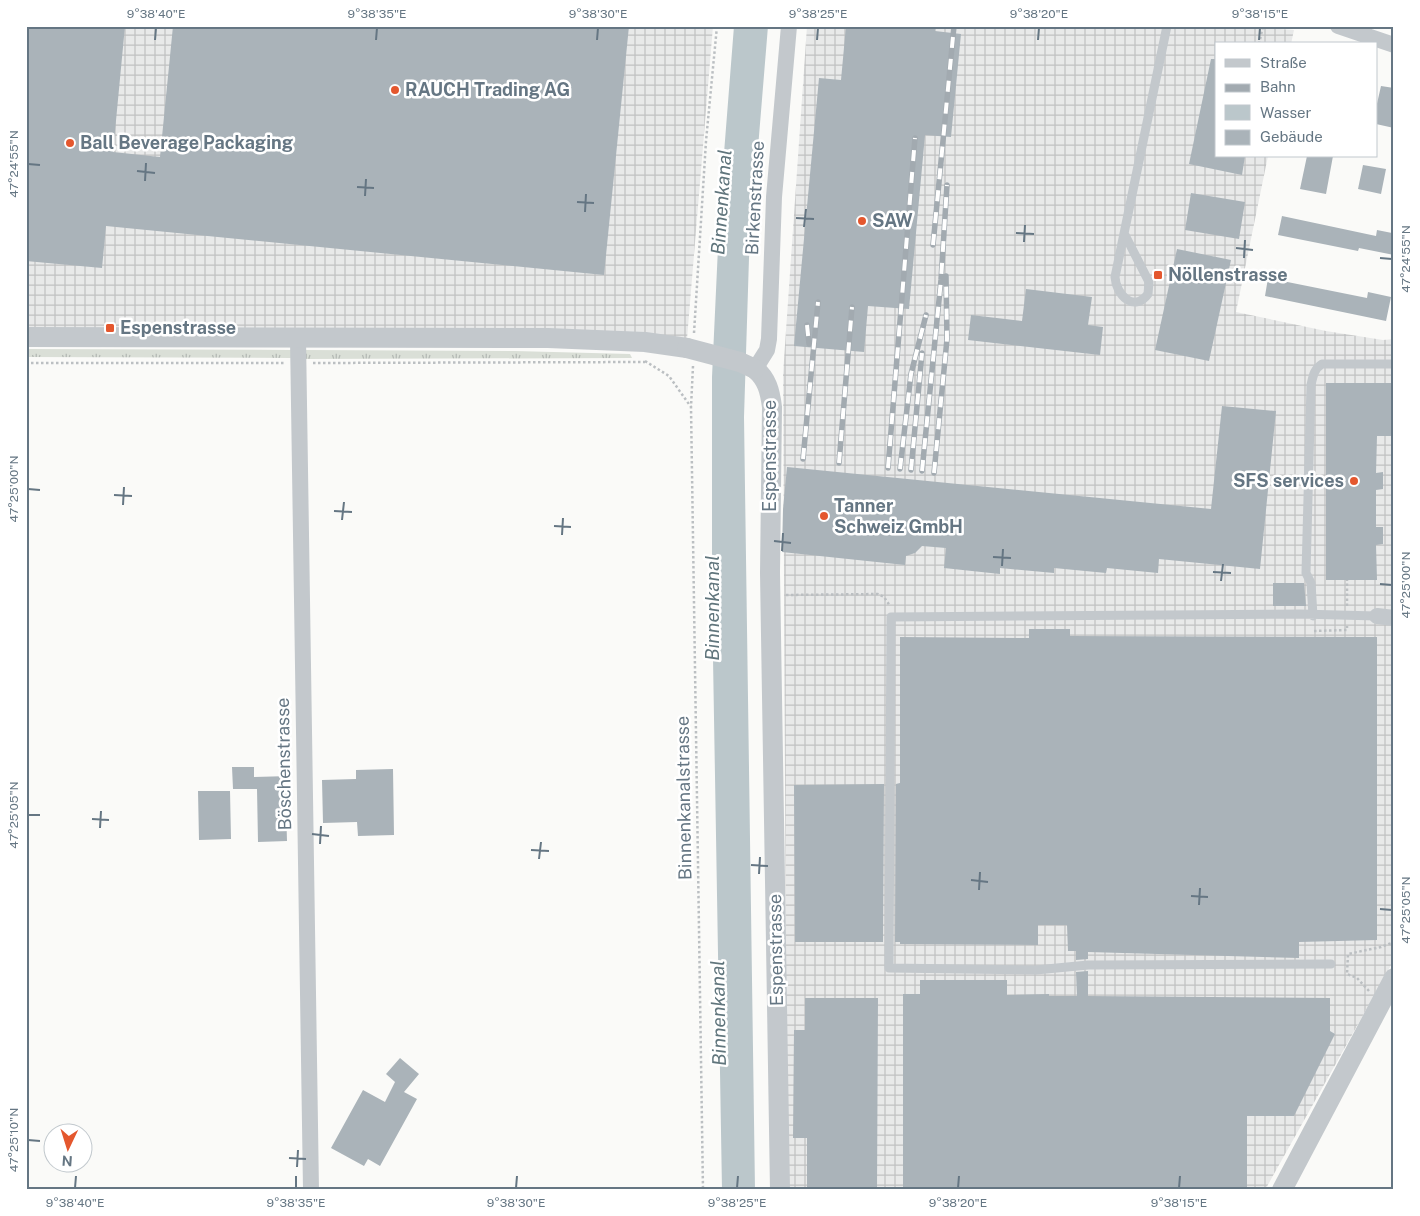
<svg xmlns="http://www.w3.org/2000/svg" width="1420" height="1216" font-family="'Public Sans',sans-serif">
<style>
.industrial{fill:url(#industrial-grid)}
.grass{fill:url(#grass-tufts)}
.water{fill:#bbc7cb}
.building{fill:#aab3b9}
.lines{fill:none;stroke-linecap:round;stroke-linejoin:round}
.path{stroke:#bbbfc2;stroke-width:2.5;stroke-dasharray:2.5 2.5;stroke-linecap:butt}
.service{stroke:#c3c8cc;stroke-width:9}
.minor{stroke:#c3c8cc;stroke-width:16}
.tertiary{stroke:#c3c8cc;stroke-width:20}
.rail-casing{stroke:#a2aab0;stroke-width:5.5}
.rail{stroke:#fff;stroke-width:4;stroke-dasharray:11;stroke-linecap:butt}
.tertiary-bridge{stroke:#c3c8cc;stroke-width:20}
.ticks{fill:none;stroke:#657683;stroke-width:2}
.poi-dot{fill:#e4572e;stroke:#fff;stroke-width:2}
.labels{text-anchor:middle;stroke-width:5;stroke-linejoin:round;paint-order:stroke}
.poi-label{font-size:18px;font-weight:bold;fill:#657683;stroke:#fff;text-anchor:start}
.street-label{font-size:18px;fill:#657683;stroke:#fff}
.water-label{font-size:19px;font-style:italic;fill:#60757c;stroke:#fff}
.neatline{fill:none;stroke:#657683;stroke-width:2}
.ticks-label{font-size:12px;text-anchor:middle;fill:#657683}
</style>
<defs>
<pattern id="industrial-grid" width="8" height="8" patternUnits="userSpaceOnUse" patternTransform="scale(1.25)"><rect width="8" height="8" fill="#e8e9e9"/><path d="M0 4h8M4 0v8" fill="none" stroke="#c0c1c2"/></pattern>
<pattern id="grass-tufts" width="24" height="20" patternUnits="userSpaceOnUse" patternTransform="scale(1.25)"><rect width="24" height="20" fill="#dadfd7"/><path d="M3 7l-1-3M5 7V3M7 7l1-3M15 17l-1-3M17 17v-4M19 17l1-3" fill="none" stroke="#b4b9b4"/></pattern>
</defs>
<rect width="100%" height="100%" fill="#fafaf8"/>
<path class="industrial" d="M26,26H713L687,339L26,337Z
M807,26H1239L1294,30L1291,44H1216V156H1268L1236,312L1326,331L1383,340L1394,339V960L1265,1190H787L783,374Z"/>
<path class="grass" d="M26,349L292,350L291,358L26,357Z
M306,350L515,351L630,354L632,358L305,359Z"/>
<path class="water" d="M734,26H768L749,258L744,417L755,1190H722L712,599V377L720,204Z"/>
<path class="building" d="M26,26H125L113,152L160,157L173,26H629L604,275L106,226L102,268L26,261Z
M846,26H936L935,31L961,34L951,137L925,135L909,309L868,306L864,352L794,346L819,78L841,80Z
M1211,59H1216V156H1245L1242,175L1189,164Z
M1381,86L1394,88V128L1376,124V108Z
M1307,156H1333L1326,194L1300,189Z
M1363,165L1386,169L1381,194L1358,189Z
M1191,193L1245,202L1239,239L1185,230Z
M1282,216L1376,236L1377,230L1392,233L1394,255L1359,248L1358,251L1278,235Z
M1177,249L1231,260L1209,361L1155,350Z
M1268,278L1367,298L1368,292L1391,297L1386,321L1265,296Z
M1026,289L1092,297L1088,325L1103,327L1100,355L968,340L971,315L1022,321Z
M1326,383H1394V436H1377L1376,473L1383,472V489L1376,490V527H1383V544L1376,545L1377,580H1326Z
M1222,406L1276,411L1260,569L1159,559L1158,573L1107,568L1106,573L1054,568V573L1000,568V574L944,568L946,548L922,546L915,553L906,556L905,565L782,552L783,509L787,467L1211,509Z
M1273,583H1304L1306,606H1273Z
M1029,629H1070V636L1377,637V940L1299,942V958L1088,952V959L1076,960V951H1068L1067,925H1038V945L900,944V942H895L896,784L900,783V637L1029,638Z
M232,767H254V777L290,776L291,807H286L287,841L258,842L257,789H233Z
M393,769L394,835L358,836L357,822L323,823L322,780L356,779V770Z
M884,784L883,942H795L794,785Z
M198,791H230L231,839L199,840Z
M1088,971V996L1330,998V1031L1335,1034L1294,1116H1247V1190H903V994H920V980H1007V995L1049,994V996H1077L1076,972Z
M805,998H878L877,1190H807V1138H793L794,1030H805Z
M400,1058L419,1074L404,1092L417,1099L380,1166L368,1159L364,1166L331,1148L363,1090L385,1102L395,1082L386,1074Z"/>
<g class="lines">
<path class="path" d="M1259,44L1263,26
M694,333L706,141L717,26
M645,361L669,376L691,407
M26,363H285
M313,363L645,362
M693,366L691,407L703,1190
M786,595L878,594L884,597L890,606
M1347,606V580
M1314,631L1347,630V626
M1369,991L1357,978L1347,974L1348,954L1381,947L1394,942"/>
<path class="service" d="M1125,235L1149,282L1148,294C1134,313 1116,295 1115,277L1167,26
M1313,616L1311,583L1306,573L1311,385C1313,376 1314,369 1322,364H1394
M1331,964L1088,965L1036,970L889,968L891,617L1300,614L1377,616"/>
<path class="minor" d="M1338,26L1394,45
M298,338L311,1190
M755,369L767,350L769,339L774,197L789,26
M1377,616L1394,618"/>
<path class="tertiary" d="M26,337L548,338L645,342L687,348
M755,369C767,379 770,391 772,407L770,573L780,1190
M1282,1190L1394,978"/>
<defs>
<path id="rail" d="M933,245L954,26
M807,325L809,344
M803,459L818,302
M839,463L852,307
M888,468L915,138
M900,469L911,374L926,315
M911,470L922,353
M922,471L941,280L947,185
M934,473L947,339L946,276"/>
</defs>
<use href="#rail" class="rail-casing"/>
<use href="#rail" class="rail"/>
<path class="tertiary-bridge" d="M687,348L740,362L755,369"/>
</g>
<path class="ticks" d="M155,40L156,28M376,40L377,28M597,40L598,28M817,40L818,28M1038,40L1039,28M1259,40L1260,28M28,164L40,165M137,171L155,173M145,181L146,163M357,187L374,188M365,196L366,179M577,202L594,203M585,212L586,194M796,218L814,219M804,227L806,209M1016,233L1034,234M1024,242L1025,225M1236,248L1253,250M1244,258L1245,240M1380,258L1392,259M28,489L40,490M114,495L132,496M123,505L124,487M334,511L352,512M342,520L344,502M554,526L571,527M562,535L563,518M774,541L791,543M782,551L783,533M993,557L1011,558M1002,566L1003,549M1213,572L1231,573M1221,581L1223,564M1380,584L1392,585M28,815H40M92,819L109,820M100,828L101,811M312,834L329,836M320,844L321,826M531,850L549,851M539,859L541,842M751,865L768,866M759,874L760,857M971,880L988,882M979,890L980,872M1191,896L1208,897M1199,905L1200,888M1380,909L1392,910M28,1140L40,1141M289,1158L306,1159M297,1167L298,1150M75,1188L76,1176M296,1188V1176M516,1188L517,1176M737,1188L738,1176M958,1188L959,1176M1179,1188L1180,1176"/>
<g class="poi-dot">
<circle cx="395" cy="90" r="5"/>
<circle cx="70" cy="143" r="5"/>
<circle cx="862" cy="221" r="5"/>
<rect x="1153" y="270" width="10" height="10" rx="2.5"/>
<rect x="105" y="323" width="10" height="10" rx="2.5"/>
<circle cx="1354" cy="481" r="5"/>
<circle cx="824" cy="516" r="5"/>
</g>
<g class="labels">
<g class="poi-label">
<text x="405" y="96">RAUCH Trading AG</text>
<text x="80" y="149">Ball Beverage Packaging</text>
<text x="872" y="227">SAW</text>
<text x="1168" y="281">Nöllenstrasse</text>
<text x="120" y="334">Espenstrasse</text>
<text x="1344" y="487" text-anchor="end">SFS services</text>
<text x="834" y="512">Tanner<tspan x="834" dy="21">Schweiz GmbH</tspan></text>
</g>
<g class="street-label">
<text transform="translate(755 198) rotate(-87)" y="6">Birkenstrasse</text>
<text transform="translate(770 456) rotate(-90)" y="6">Espenstrasse</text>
<text transform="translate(284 764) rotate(-91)" y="6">Böschenstrasse</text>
<text transform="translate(684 798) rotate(-91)" y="6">Binnenkanalstrasse</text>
<text transform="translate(776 950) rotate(-91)" y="6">Espenstrasse</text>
</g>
<g class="water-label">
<text transform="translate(721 202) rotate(-86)" y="7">Binnenkanal</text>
<text transform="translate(712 608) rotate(-90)" y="7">Binnenkanal</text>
<text transform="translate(718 1013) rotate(-91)" y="7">Binnenkanal</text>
</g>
</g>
<rect width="1420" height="1216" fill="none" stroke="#ffffff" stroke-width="55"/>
<rect x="1215" y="42" width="162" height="115" fill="#ffffff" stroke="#c1c8cd"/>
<rect x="1225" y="59" width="25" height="8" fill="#c3c8cc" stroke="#c1c8cd"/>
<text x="1260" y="68" font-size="15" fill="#657683">Straße</text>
<rect x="1225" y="84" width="25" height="8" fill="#a2aab0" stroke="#c1c8cd"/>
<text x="1260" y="92" font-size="15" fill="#657683">Bahn</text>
<rect x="1225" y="105" width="25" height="15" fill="#bbc7cb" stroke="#c1c8cd"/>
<text x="1260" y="118" font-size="15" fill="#657683">Wasser</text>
<rect x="1225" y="130" width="25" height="15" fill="#aab3b9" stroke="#c1c8cd"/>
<text x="1260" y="142" font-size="15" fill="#657683">Gebäude</text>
<g transform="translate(68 1148) rotate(184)"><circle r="24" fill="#ffffff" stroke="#c1c8cd"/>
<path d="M0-4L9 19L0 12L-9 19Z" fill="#e4572e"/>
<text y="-8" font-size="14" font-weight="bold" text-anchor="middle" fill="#657683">N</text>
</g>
<rect x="28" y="28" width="1364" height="1160" class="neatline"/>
<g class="ticks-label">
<text x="156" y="18">9°38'40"E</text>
<text x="377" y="18">9°38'35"E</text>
<text x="598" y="18">9°38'30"E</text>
<text x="818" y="18">9°38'25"E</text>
<text x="1039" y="18">9°38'20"E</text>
<text x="1260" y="18">9°38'15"E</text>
<text transform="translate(14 164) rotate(-90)" y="4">47°24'55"N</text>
<text transform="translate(1406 259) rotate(-90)" y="4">47°24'55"N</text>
<text transform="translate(14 489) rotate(-90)" y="4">47°25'00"N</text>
<text transform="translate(1406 585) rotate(-90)" y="4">47°25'00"N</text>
<text transform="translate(14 815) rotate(-90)" y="4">47°25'05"N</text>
<text transform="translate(1406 910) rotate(-90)" y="4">47°25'05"N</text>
<text transform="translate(14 1140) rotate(-90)" y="4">47°25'10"N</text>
<text x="75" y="1207">9°38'40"E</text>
<text x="296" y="1207">9°38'35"E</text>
<text x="516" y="1207">9°38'30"E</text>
<text x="737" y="1207">9°38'25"E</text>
<text x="958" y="1207">9°38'20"E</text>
<text x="1179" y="1207">9°38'15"E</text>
</g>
</svg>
